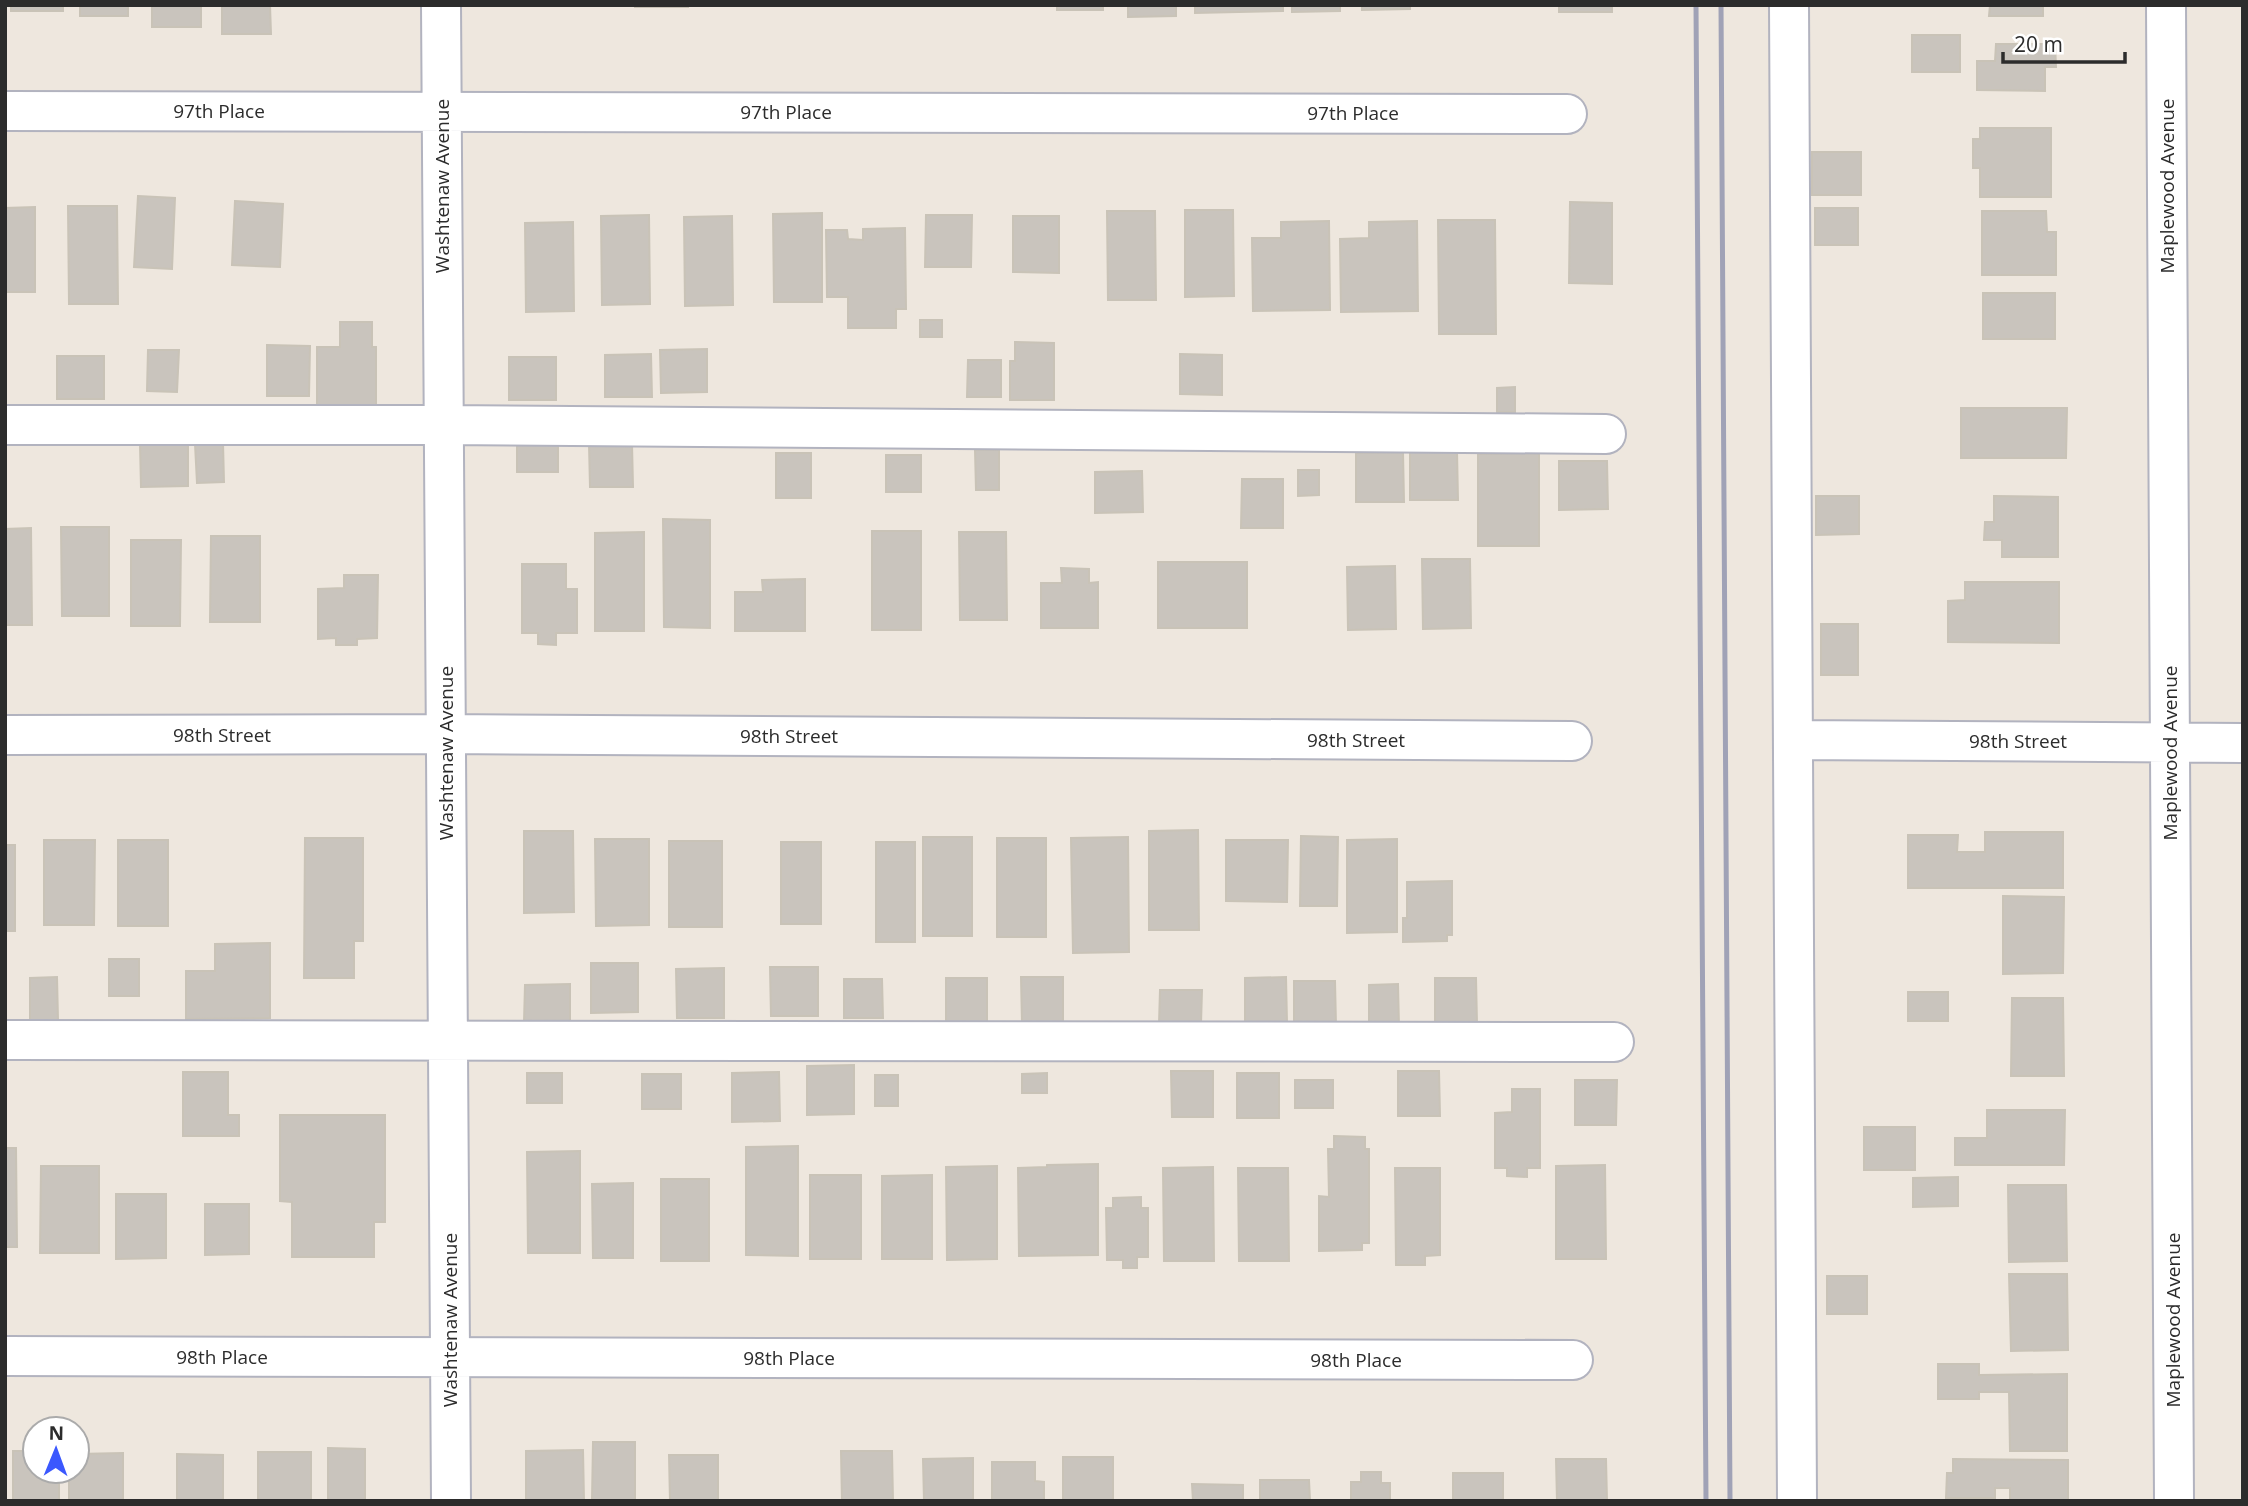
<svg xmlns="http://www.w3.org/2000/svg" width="2248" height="1506" font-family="'Open Sans',sans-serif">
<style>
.building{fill:#c9c4bd;stroke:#c9c3b7;stroke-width:2}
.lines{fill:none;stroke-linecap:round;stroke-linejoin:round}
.minor-casing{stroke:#b2b3bf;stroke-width:42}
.minor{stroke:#fff;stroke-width:38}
.rail{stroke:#a0a2b6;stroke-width:5}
.labels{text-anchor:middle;stroke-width:5;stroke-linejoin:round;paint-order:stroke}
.street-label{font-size:19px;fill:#2c2c2c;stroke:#fff}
</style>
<rect width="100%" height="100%" fill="#eee7de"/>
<path class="building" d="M11,5H63V11H11Z
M80,5H128V16H80Z
M152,5H201V27H152Z
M222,5H270L271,34H222Z
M635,5H688V7H635Z
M1057,5H1103V10H1057Z
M1128,5H1176V16L1128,17Z
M1195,5H1283V11L1195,13Z
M1292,5H1340V11L1292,12Z
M1362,5H1410V9L1362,10Z
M1559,5H1612V12H1559Z
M1990,5H2043V16H1989Z
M1912,35H1960V72H1912Z
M1996,44H2055L2056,67H2045V91L1977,90V61H1995Z
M1980,128H2051V197H1980V168H1973V139H1980Z
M1812,152H1861V195H1812Z
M138,196L175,198L172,269L134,267Z
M235,201L283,204L280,267L232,265Z
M1570,202L1612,203V284L1569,283Z
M68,206H117L118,304H69Z
M35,207V292H5V208Z
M1815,208H1858V245H1815Z
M1185,210H1233L1234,296L1185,297Z
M1107,211H1155L1156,300H1108Z
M1982,211H2046L2047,232H2056V275H1982Z
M822,213V302H774L773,214Z
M649,215L650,304L602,305L601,216Z
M926,215H972L971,267H925Z
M732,216L733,305L685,306L684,217Z
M1013,216H1059V273L1013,272Z
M1438,220H1495L1496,334H1439Z
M1329,221L1330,310L1253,311L1252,238H1281V222Z
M1417,221L1418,311L1341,312L1340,239L1369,238V222Z
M573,222L574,311L526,312L525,223Z
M905,228L906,309H896V328H848V297H827L826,230H847L848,239L863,240V229Z
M1983,293H2055V339H1983Z
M920,320H942V337H920Z
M340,322H372V347H376V406H317V347H340Z
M1015,342L1054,343V400H1010V361H1015Z
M267,345L310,346L309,396H267Z
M707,349V392L661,393L660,350Z
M148,350H179L177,392L147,391Z
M651,354L652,397H605V355Z
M1180,354L1222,355V395L1180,394Z
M57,356H104V399H57Z
M509,357H556V400H509Z
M968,360H1001V397H967Z
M1515,387V412H1497V388Z
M1961,408H2067L2066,458H1961Z
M517,440H558V472H517Z
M223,443L224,482L197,483L195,444Z
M140,444H188V486L141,487Z
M589,444H632L633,487H590Z
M975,450H999V490H976Z
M1410,451H1457L1458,500H1410Z
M1403,452L1404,502H1356V453Z
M776,453H811V498H776Z
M1539,453V546H1478V454Z
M886,455H921V492H886Z
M1559,461H1607L1608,509L1559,510Z
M1298,470H1319V495L1298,496Z
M1142,471L1143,512L1095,513V472Z
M1242,479H1283V528H1241Z
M1816,496H1859V534L1816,535Z
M1994,496L2058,497V557H2002V540H1984L1985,522H1994Z
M663,519L710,520V628L664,627Z
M61,527H109V616H62Z
M31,528L32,625H5V529Z
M872,531H921V630H872Z
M644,532V631H595V533Z
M959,532H1006L1007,620H960Z
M211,536H260V622H210Z
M131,540H181L180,626H131Z
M1422,559H1470L1471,628L1423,629Z
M1158,562H1247V628H1158Z
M522,564H566V589H577V633H556V645L538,644V633H522Z
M1395,566L1396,629L1348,630L1347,567Z
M1061,568L1089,569V583L1098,582V628H1041V583H1062Z
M344,575H378L377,638L357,639V645H336V638L318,639V589L344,588Z
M805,579V631H735V592H763L762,580Z
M1965,582H2059V643L1948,642V601L1965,600Z
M1821,624H1858V675H1821Z
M1198,830L1199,930H1149V831Z
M524,831H573L574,912L524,913Z
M1985,832H2063V888H1908V835H1958L1957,852H1985Z
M1301,836L1338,837L1337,906H1300Z
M923,837H972V936H923Z
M1128,837L1129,952L1073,953L1071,838Z
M305,838H363V941H354V978H304Z
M997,838H1046V937H997Z
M595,839H649V925L596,926Z
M1397,839V932L1347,933V840Z
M44,840H95L94,925H44Z
M118,840H168V926H118Z
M1226,840H1288L1287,902L1226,901Z
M669,841H722V927H669Z
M781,842H821V924H781Z
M876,842H915V942H876Z
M5,845H15V931H5Z
M1452,881V935H1447V941L1403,942V918H1407V882Z
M2003,896L2064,897L2063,973L2003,974Z
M270,943V1018L186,1019V971H215V944Z
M109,959H139V996H109Z
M591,963H638V1012L591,1013Z
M770,967H818V1016H771Z
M724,968V1018H677L676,969Z
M57,977L58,1020H30V978Z
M1021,977H1063V1023H1022Z
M1286,977L1287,1023H1245V978Z
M946,978H987V1024H946Z
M1435,978H1476L1477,1024H1435Z
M844,979H882L883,1018H844Z
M1294,981H1335L1336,1026H1294Z
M570,984V1023L524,1022L525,985Z
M1398,984L1399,1027L1369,1028V985Z
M1160,990H1202L1201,1024H1159Z
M1908,992H1948V1021H1908Z
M2012,998H2063L2064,1076H2011Z
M854,1065V1114L807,1115V1066Z
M1171,1071H1213V1117H1172Z
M1398,1071H1439L1440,1116H1398Z
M183,1072H228V1115H239V1136H183Z
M779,1072L780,1121L732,1122V1073Z
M527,1073H562V1103H527Z
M1047,1073V1093H1022V1074Z
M1237,1073H1279V1118H1237Z
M642,1074H681V1109H642Z
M875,1075H898V1106H875Z
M1295,1080H1333V1108H1295Z
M1575,1080H1617L1616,1125H1575Z
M1512,1089H1540V1168H1527V1177L1507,1176V1168H1495V1113L1512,1112Z
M1987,1110H2065L2064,1165H1955V1138H1987Z
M280,1115H385V1222H374V1257H292V1202L280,1201Z
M1864,1127H1915V1170H1864Z
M1334,1136L1365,1137V1149H1369V1243H1362V1250L1319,1251V1196L1329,1197L1328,1149H1334Z
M798,1146V1256L746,1255V1147Z
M5,1148H16L17,1247H5Z
M580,1151V1253H528L527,1152Z
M1098,1164V1255L1019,1256L1018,1168L1047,1167V1165Z
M1605,1165L1606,1259H1556V1166Z
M41,1166H99V1253H40Z
M997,1166V1259L947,1260L946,1167Z
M1213,1167L1214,1261H1164L1163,1168Z
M1238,1168H1288L1289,1261H1239Z
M1395,1168H1440V1255L1425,1256V1265H1396Z
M810,1175H861V1259H810Z
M932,1175V1259H882V1176Z
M1958,1177V1206L1913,1207V1178Z
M661,1179H709V1261H661Z
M633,1183V1258H593L592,1184Z
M2008,1185H2066L2067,1261L2009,1262Z
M116,1194H166V1258L116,1259Z
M1141,1197V1208H1148V1257H1137V1268H1123V1260H1107L1106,1208H1113V1198Z
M205,1204H249V1254L205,1255Z
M2009,1274H2067L2068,1350L2011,1351Z
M1827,1276H1867V1314H1827Z
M1938,1364H1979V1375L2067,1374V1451H2010L2009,1392H1979V1399H1938Z
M593,1442H635V1501H592Z
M328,1448L365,1449V1501H328Z
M583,1450L584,1501H526V1451Z
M13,1451H35V1471H59V1501H13Z
M841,1451H892L893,1501H842Z
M258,1452H311V1501H258Z
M123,1453V1501H69V1471H77V1454Z
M177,1454L223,1455V1501H177Z
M669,1455H718V1501H670Z
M1063,1457H1113V1501H1063Z
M973,1458V1501H924L923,1459Z
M1556,1459H1606L1607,1501H1557Z
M1953,1459L2068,1460V1501H2010V1488H1995V1498H1946L1947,1473H1953Z
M992,1462H1035V1481L1044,1482V1501H992Z
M1361,1472H1381V1483H1390V1501H1351V1482H1361Z
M1453,1473H1503V1501H1453Z
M1260,1480H1309L1310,1501H1260Z
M1192,1484L1243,1485V1501H1193Z"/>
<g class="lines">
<defs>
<path id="minor" d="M441,5L451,1501
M1789,5L1797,1501
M2166,5L2174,1501
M5,111L1567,114
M5,425H444L1606,434
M5,735L446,734L1572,741
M1793,740L2243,743
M5,1040L1614,1042
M5,1356L1573,1360"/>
</defs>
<use href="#minor" class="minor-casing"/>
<use href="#minor" class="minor"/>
<path class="rail" d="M1696,5L1706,1501
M1721,5L1730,1501"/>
</g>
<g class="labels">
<g class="street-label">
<text x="219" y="118">97th Place</text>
<text x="786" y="119">97th Place</text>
<text x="1353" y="120">97th Place</text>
<text transform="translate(442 186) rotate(-90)" y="7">Washtenaw Avenue</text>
<text transform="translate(2167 186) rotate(-90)" y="7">Maplewood Avenue</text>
<text x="222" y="742">98th Street</text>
<text x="789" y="743">98th Street</text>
<text x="1356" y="747">98th Street</text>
<text x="2018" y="748">98th Street</text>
<text transform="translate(446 753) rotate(-90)" y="7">Washtenaw Avenue</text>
<text transform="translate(2170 753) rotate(-90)" y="7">Maplewood Avenue</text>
<text transform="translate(450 1320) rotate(-90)" y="7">Washtenaw Avenue</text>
<text transform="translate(2173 1320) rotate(-90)" y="7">Maplewood Avenue</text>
<text x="222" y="1364">98th Place</text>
<text x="789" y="1365">98th Place</text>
<text x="1356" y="1367">98th Place</text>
</g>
</g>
<rect width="2248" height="1506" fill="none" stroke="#2c2c2c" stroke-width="14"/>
<g transform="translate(56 1450) rotate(1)"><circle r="33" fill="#ffffff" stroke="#ababab" stroke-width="2"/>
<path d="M0-5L12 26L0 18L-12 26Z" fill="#3b58fe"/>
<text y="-10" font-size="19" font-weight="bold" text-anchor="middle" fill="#2c2c2c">N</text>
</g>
<path d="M2003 52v10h122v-10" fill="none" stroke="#2c2c2c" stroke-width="3.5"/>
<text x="2014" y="52" font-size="21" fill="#2c2c2c" stroke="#ffffff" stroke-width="5" paint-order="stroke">20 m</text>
</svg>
